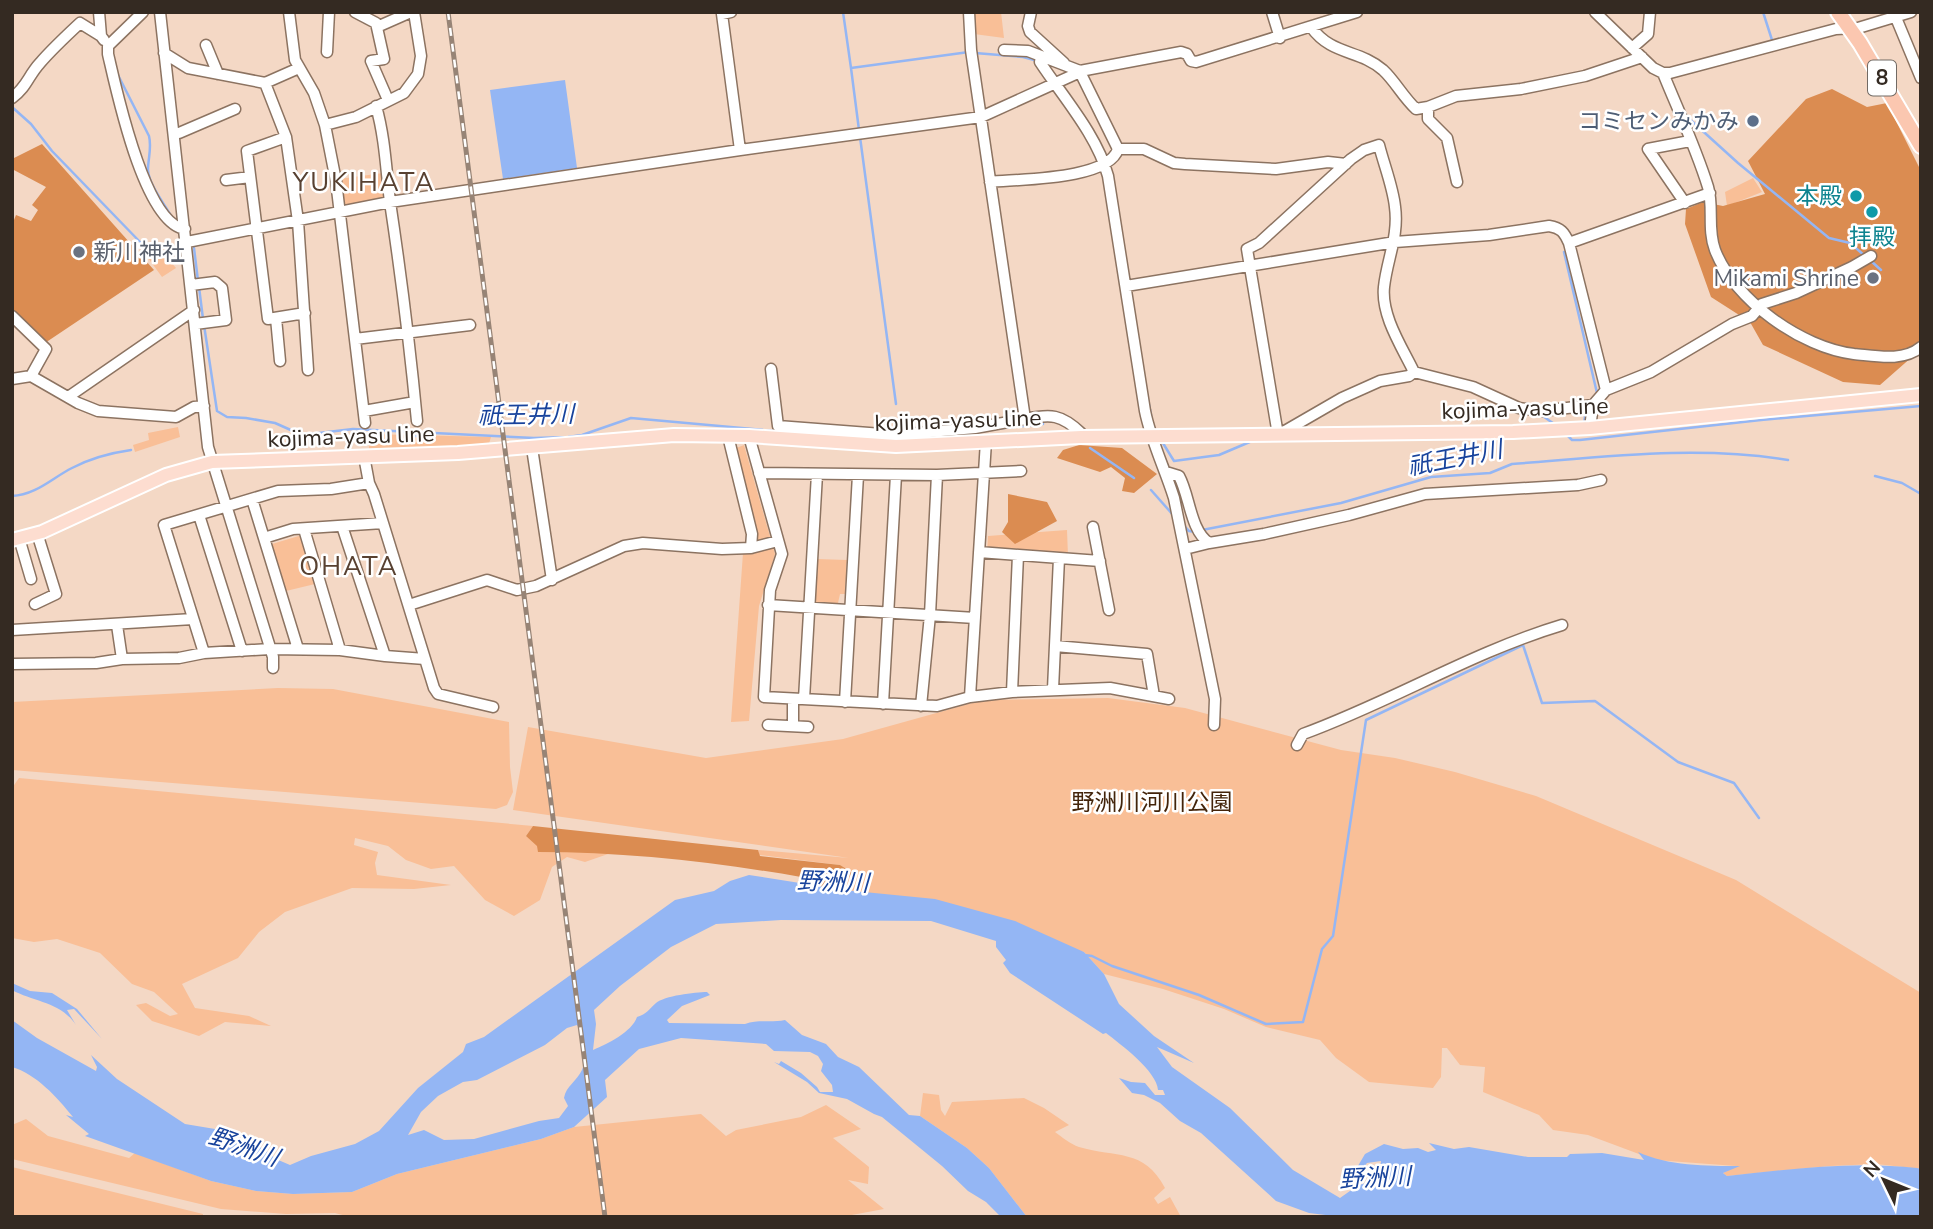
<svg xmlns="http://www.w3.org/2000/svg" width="1933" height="1229" font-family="'Nunito Sans','Noto Sans JP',sans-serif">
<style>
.green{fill:#f9bf97}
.forest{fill:#db8c51}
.water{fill:#94b6f4;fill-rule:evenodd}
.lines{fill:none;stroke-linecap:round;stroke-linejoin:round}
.stream{stroke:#94b6f4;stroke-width:2.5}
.minor-casing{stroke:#8c7361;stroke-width:13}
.major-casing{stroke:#fff;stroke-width:16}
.highway-casing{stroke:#fff;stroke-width:18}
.minor{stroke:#fff;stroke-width:10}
.major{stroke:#fdddd0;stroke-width:12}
.highway{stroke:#fbc7b0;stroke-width:14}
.rail-casing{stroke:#978476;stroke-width:5}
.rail{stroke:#fff;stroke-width:2.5;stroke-dasharray:8;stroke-linecap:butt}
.service-dot{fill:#5c6f8a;stroke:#fff;stroke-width:2.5}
.culture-dot{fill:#0f9aa8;stroke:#fff;stroke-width:2.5}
.worship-dot{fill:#6b7280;stroke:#fff;stroke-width:2.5}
.labels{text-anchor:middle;stroke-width:5;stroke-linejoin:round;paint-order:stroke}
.shield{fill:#fff;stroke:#716a64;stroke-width:2}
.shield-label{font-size:21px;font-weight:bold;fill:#342a22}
.service-label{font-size:23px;fill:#4e5e75;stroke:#fff;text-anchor:end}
.culture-label{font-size:23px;fill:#0d838f;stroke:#fff;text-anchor:end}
.worship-label{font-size:23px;fill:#5b616d;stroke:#fff;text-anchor:start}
.street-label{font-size:23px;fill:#342a22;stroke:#fff}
.park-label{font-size:23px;fill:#43240a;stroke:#fff}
.water-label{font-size:24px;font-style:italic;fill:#18439c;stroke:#fff}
.quarter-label{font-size:26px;letter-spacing:2px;fill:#584131;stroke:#fff}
</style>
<rect width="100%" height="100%" fill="#f4d8c5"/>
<path class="green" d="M972,12H1001L1004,38L974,34Z
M383,173L386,197L344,206L339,179Z
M1753,178L1762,192L1727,206L1725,192Z
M154,242L176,268L162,277L143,251Z
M178,427L180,437L135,452L133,445L149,440L148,433Z
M369,434L491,437L488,447L369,449Z
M744,445L775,554L759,606L749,721L731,722L743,553L756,550L726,452Z
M1067,530L1068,556L987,553L988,536Z
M302,535L315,584L286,591L272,544Z
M817,559L847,560L845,594H840L838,603H817L814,598Z
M278,688L333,689L509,722L510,767L513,792L507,805L496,809L12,770V702Z
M1108,698L1185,708L1341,750L1395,758L1455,772L1536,796L1736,880L1921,993V1169L1876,1164L1830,1166L1727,1176L1723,1173L1736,1166L1655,1160L1588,1135L1553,1130L1539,1115L1483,1092L1485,1067L1460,1065L1447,1048H1442L1441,1077L1433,1088L1369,1082L1336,1058L1320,1040L1266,1027L1224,1009L1163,989L1104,974L1084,952L837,889L852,873L840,865L759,855L758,850L849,858L513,810L528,727L706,758L843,739L983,700Z
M19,778L533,826L526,836L608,854L585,862L567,857L552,867L540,900L514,916L485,900L454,866L431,869L406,860L388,846L355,838L354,845L378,852L375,863L377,875L451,885L414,889L352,888L285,912L259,932L238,958L182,984L195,1008L249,1016L271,1026L225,1022L199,1036L152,1021L136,1005L146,1003L170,1016L178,1014L154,992L132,984L100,953L57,939L34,942L12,938V788Z
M923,1093L939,1095L941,1110L945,1116L952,1102L1024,1098L1044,1108L1069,1125L1055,1132C1062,1137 1070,1144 1079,1147C1116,1158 1144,1148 1165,1188L1154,1198L1158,1204L1170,1197L1181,1217H1027L989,1168L967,1148L920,1116Z
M826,1105L861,1129L833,1138L869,1167L868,1184L848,1180L884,1209L841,1217H350L335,1213L286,1214L221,1209L12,1159V1125L26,1119L48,1136L129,1158L135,1153L211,1181L256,1191L293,1194L352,1192L397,1174L541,1139L574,1127L701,1114L726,1136L736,1130L801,1117Z
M12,1167L203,1214V1217H12Z"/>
<path class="forest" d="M1832,89L1867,107L1887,103L1921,171V349L1880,385L1843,382L1763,345L1750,322L1711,297L1685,224L1686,209L1703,202L1723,206L1765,194L1748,161L1806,99Z
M42,144L154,270L42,345L12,324V225L16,215L31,221L38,210L32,205L46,187L12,169V159Z
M1079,445L1122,448L1157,474L1134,493L1122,491L1125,478L1111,467L1100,472L1057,458L1063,450Z
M1008,494L1047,502L1057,521L1015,544L1002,532L1008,522Z
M533,826L758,850L760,856L840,865L853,873L837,889L808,885L809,882L801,877C715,862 626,852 538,852L537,846L526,836Z"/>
<path class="water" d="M565,80L577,168L503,179L490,90Z
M749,875L844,890L935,899L1015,921L1084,952L1104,974L1119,1004L1154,1036L1194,1063L1157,1047L1172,1067L1230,1108L1293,1170L1340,1198L1357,1186L1379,1178L1381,1161L1367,1163L1359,1173L1355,1171L1365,1154L1384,1144L1403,1149L1418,1148L1428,1152L1436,1150L1429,1143L1454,1149L1469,1147L1528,1157H1567L1570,1154L1602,1153L1644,1160L1638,1152C1668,1166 1706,1166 1740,1166L1723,1173L1727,1176C1792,1169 1852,1161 1917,1168L1921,1169V1217H1342L1309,1213L1276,1201L1201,1133L1180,1121L1160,1103L1144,1095L1132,1093L1119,1078L1131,1082L1145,1083L1155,1095H1165L1163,1090H1158C1157,1071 1120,1044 1106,1033L1103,1034L1010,973L1003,963L1006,960L996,947V941L931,921L781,920L716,924L671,947L620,986L594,1010L596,1024L593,1050C607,1044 632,1032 637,1017C647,1014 648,1010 656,1003C664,996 695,992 707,992L710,995L682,1006L667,1020L669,1023L745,1024C758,1019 771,1023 785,1020L802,1035L826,1044L838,1057L859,1067L909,1115L920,1116L967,1148L989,1168L1027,1217L1000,1216L986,1202L968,1191L942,1166L882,1117L874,1114L847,1099L819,1093L807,1082L774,1062L779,1064L781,1061L801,1073L817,1087L820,1092H833L832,1085L821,1071L823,1064L818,1056L810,1052L774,1051L766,1044L681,1038L639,1049L605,1080L607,1097L574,1127L541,1139L397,1174L352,1192L293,1194L256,1191L211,1181L85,1136L89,1134L66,1115L73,1117C57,1097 36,1074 12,1067V1020L37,1038L96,1071L97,1067L91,1055L117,1079L185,1124L215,1129L224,1136L263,1148L276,1159L290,1165L311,1156L355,1144L379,1131L418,1088L463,1052L466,1044L484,1037L675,900L714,891L730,881ZM577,1025C584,1035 587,1058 582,1070C577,1081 566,1086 564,1098L568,1106L559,1118L539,1121L474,1139L444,1140L424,1130L408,1135L421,1112L438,1096L463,1082L477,1080L545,1045L567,1028Z
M12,983L30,991L52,993L77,1009L102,1039L74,1009L67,1010L76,1025C61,1002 34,1002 12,990Z"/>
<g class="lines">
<path class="stream" d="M843,12L851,68L969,52
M1763,12L1772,40
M975,53L1023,57L1038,61
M851,68L859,130
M118,75L149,136C152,148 148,158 148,170C149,185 164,203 171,216
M12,107L31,124L52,151L141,243
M1685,115L1738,163L1829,238L1850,243L1865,256
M860,137L896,404
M194,248L198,281
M1564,252L1597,393L1589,402
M1871,261L1881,270
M199,287L203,319
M204,325L217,411L227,417L246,418L275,423L302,435L353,429L534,438L568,437L582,435L631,418L796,433
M1148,400L1151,415
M1304,414L1320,406
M1540,414L1557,426
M1584,425L1586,408
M994,429L1043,424
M409,433L412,436H421L425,433
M1565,433L1572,440H1580L1761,420L1921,406
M921,437L960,434
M1161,440L1174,461L1219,455L1252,441
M1090,448L1134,478
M1875,476L1902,483L1921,494
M1151,490L1174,516
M12,496C36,495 52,478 72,468C91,458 110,453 131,450
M1183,525L1189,531L1195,532
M1202,530L1341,503L1431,477L1490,473L1512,464C1604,457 1696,445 1788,460
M1084,955L1092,956L1112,966L1199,995L1266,1024L1303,1022L1322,949L1333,936L1366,720L1523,645L1542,703L1595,701L1678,762L1734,783L1759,818"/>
<defs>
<path id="minor" d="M99,12L101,36L104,40
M143,12L108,46V54C116,88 144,224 185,229
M160,12L208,447L273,657V668
M289,12L295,60L314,93L325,125L336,181L365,423
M355,12L376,23L384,59L371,61L388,100
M731,12L722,14L740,150
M969,12L971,50L1025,419C1051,414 1061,414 1081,433V437
M1031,12L1028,26L1030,32L1064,63
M1272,12L1280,38
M1595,12L1653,68L1663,73H1670L1836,29L1858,28L1911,12
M1894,13L1921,78
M377,27L411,12
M1311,27C1332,56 1359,49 1383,70C1395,81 1403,97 1416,109L1428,107L1456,96L1521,89L1585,76L1642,57
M206,45L218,74
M1632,48L1648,34L1650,12
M1004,50L1028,51L1080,71L1181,52L1187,54L1191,61L1196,62L1357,12
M327,52L329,12
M164,53L188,68L265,83L299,68
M1041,56L1040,62C1063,97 1097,135 1108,176L1145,411C1151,441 1165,469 1174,498L1215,699L1214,725
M1663,73C1678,110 1696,148 1708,187C1714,207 1707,229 1715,250C1734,300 1802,348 1854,354C1876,356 1903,362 1921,347
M265,83L286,137L298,221L308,370
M12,98C27,87 28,76 40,63C52,49 66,36 80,23L101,36
M376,106C385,138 386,169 390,202C401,275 410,347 417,421
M1428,107V119L1447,138L1457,182
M325,125L356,117L404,93L418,74L421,56L414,12
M179,133L235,109
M286,137L247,151L268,319L305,313
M1379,145C1384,165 1393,187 1395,207C1399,236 1387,259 1384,287C1381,316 1402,347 1414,372L1409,376L1380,381L1342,398L1278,435L1247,249L1259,243L1351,159L1364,150Z
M1118,149H1144L1174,163L1185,164L1276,169L1328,162L1346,164
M226,180L250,177
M1685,203L1648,149L1690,141
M187,242L390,202L740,150L981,117L1080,72L1118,149C1109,180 1018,179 990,182
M1569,243L1710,193
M191,285L215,282L222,288L226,320L195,324
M1126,286L1395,242L1489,235L1549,226C1561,228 1564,232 1569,243L1606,390
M12,316L46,349L31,376
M276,318L280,361
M355,339L470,325
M771,369L778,426L895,435L975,428L1025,419
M1414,372L1473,387L1519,408L1541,411L1593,405
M12,379L31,376L78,403L98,411L176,417L194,407L204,406
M68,397L194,310
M364,411L415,402
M1590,428L1593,405L1606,390L1651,372L1732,324L1752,316L1762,304L1796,293L1852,267L1871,256
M728,436L752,534L751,548
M749,436L782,554L770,590L764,697L937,706L970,697L1012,692L1110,688L1169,699
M532,448L552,580
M364,456L369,483L374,494L434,688L438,694L493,707
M1166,472L1179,476C1190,496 1190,530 1209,543L1264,534L1349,515L1425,494L1578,485L1601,480
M759,473L937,475L1021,471
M252,499L298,649
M199,515L242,651
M342,526L385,656
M1093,527L1109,610
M304,529L340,650
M19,538L31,579
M264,538L293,529L383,523
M1185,549L1209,543
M979,552L1100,561
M35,604L56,594L37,533
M409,605L487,580L517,590L536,586L624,546L643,543L722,549L751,548L778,541
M768,605L975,618
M117,625L122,659
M12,630L193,619
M1055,646L1147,654L1154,696
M204,653L164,525L278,491L331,489L369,483
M12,664L96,663L122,659L179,658L204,653L270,649L340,650L385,656L425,659
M1053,689L1059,558
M1012,692L1018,555
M970,697L986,441
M793,699V726
M804,699L817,474
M845,702L858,475
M883,704L896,475
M921,706L930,615L937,475
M768,725L808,727
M1297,745L1303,734C1391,702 1472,652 1562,625"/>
<path id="major" d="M12,540L42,532L166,475L212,462L458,453L674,435L749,436L896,446L1081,437L1513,432L1590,428L1921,395"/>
<path id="highway" d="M1838,12L1860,43L1921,146"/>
</defs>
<use href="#minor" class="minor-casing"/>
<use href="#major" class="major-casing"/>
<use href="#highway" class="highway-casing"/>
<use href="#minor" class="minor"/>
<use href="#major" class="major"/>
<use href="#highway" class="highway"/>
<defs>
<path id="rail" d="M448,12L605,1217"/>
</defs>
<use href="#rail" class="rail-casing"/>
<use href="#rail" class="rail"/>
</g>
<circle class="service-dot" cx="1753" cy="121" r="7"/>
<g class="culture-dot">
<circle cx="1856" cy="196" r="7"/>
<circle cx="1872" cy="212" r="7"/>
</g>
<g class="worship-dot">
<circle cx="79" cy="252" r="7"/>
<circle cx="1873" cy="278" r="7"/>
</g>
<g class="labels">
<rect class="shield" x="1868" y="60.5" width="28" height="35" rx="5"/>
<g class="shield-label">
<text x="1882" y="85">8</text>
</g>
<g class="service-label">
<text x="1739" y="129">コミセンみかみ</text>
</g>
<g class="culture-label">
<text x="1842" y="204">本殿</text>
<text x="1872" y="245" text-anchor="middle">拝殿</text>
</g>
<g class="worship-label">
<text x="93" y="260">新川神社</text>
<text x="1859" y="286" text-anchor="end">Mikami Shrine</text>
</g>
<g class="street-label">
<text transform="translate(1525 408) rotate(-2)" y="8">kojima-yasu line</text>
<text transform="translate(958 420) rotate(-2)" y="8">kojima-yasu line</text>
<text transform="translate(351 436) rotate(-2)" y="8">kojima-yasu line</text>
</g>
<g class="park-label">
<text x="1152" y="810">野洲川河川公園</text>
</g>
<g class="water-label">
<text transform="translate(526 415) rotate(-1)" y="8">祇王井川</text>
<text transform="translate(1455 458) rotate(-11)" y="8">祇王井川</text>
<text transform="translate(833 882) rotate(2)" y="8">野洲川</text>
<text transform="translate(244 1147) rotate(19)" y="8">野洲川</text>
<text transform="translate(1375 1178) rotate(-3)" y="8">野洲川</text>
</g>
<g class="quarter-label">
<text x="364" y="191">YUKIHATA</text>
<text x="349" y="575">OHATA</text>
</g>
</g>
<rect width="1933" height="1229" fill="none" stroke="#342a22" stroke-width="28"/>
<g transform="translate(1884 1180) rotate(313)" stroke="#ffffff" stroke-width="5" paint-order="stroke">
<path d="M0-5L12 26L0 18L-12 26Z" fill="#342a22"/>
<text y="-10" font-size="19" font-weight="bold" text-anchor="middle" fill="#342a22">N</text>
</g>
</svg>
